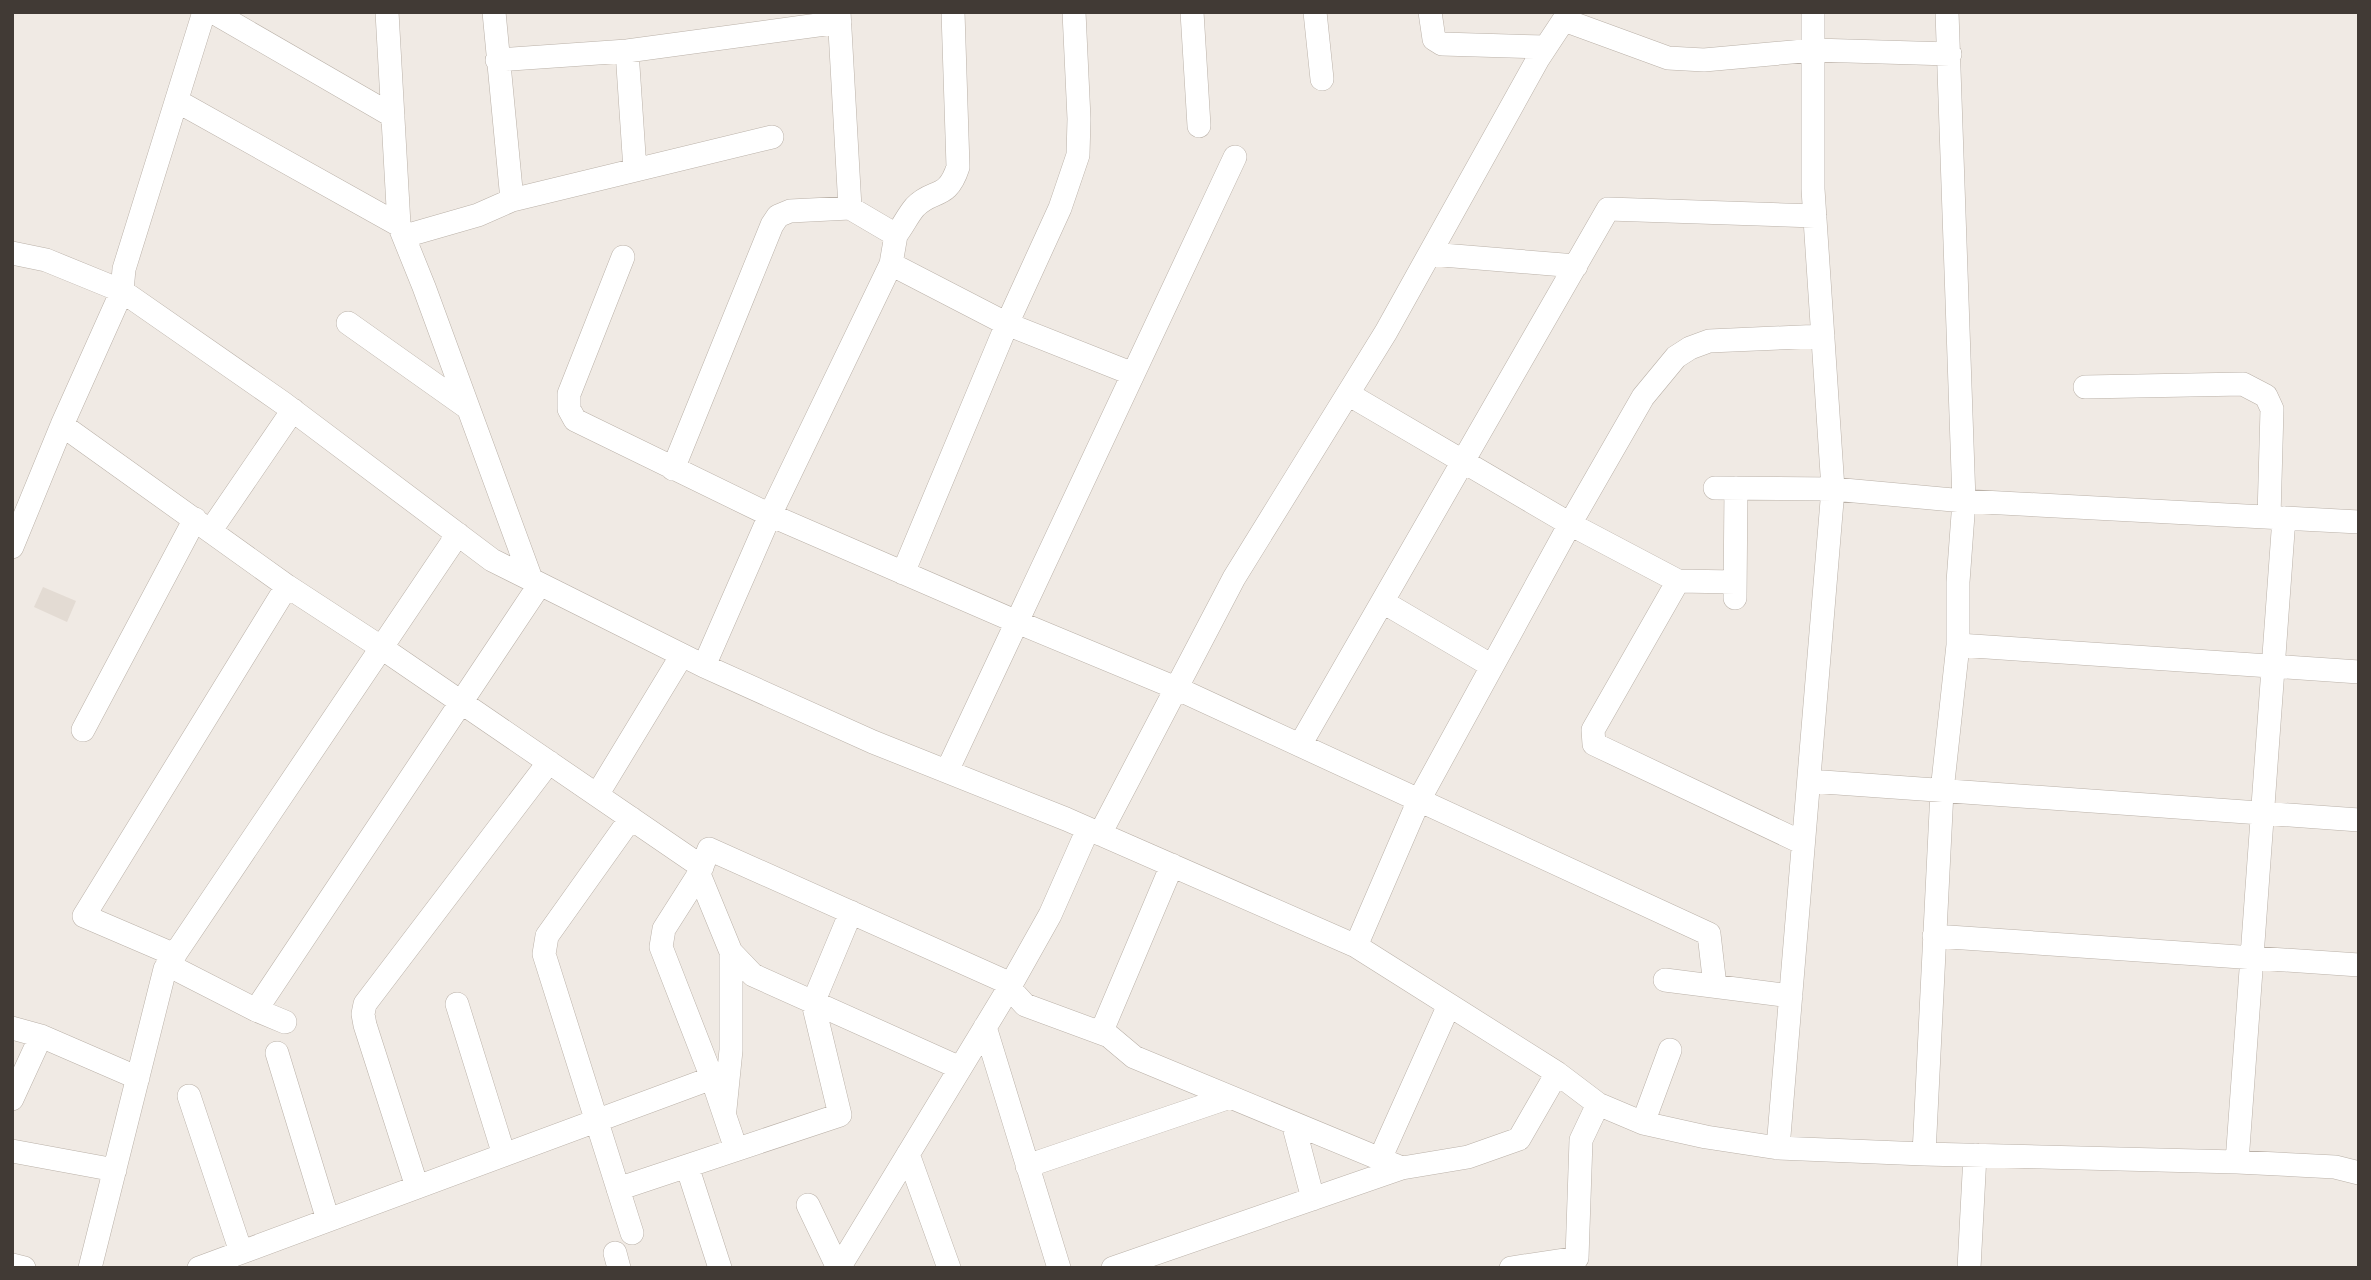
<svg xmlns="http://www.w3.org/2000/svg" width="2371" height="1280" font-family="Rubik,sans-serif">
<style>
.residential{fill:#e3dbd3}
.lines{fill:none;stroke-linecap:round;stroke-linejoin:round}
.minor-casing{stroke:#bab1a8;stroke-width:24}
.minor{stroke:#fff;stroke-width:23}
</style>
<rect width="100%" height="100%" fill="#f0eae4"/>
<path class="residential" d="M43,587L76,601L67,622L34,607Z"/>
<g class="lines">
<defs>
<path id="minor" d="M213,12L393,116
M387,12L399,225L424,287L531,579
M839,12L850,208
M1192,12L1199,126
M1315,12L1322,79
M1430,12L1434,39L1442,44L1545,47
M1564,20L1668,58L1704,60L1814,50L1950,54
M627,51L635,170
M497,60L627,51L840,22
M177,101L399,225
M512,200L772,137
M405,236L478,215L512,200L494,12
M12,253L46,260L122,291L283,403L492,560L704,666L873,742L1066,819L1356,946L1557,1073L1598,1104L1643,1123L1706,1137L1778,1148L1924,1154L2237,1162L2335,1167L2359,1173
M1430,254L1576,266
M623,257L569,394V409L575,420L770,515L1017,622L1176,688L1709,934L1715,986
M891,264L1007,324L1133,374
M348,323L468,408
M2085,387L2243,384L2266,396L2272,409L2269,517
M1348,394L1570,524L1678,581L1735,582
M62,425L287,586L379,646L702,867
M673,469L772,225L778,216L790,211L850,208L896,235C903,226 908,215 915,207C933,188 947,201 958,167L953,12
M1715,488L1833,489L1964,501L2359,522
M211,530L293,410
M12,547L62,425L122,291L124,269L204,12
M903,573L1007,324L1060,208L1078,155L1079,119L1074,12
M1678,581L1593,730L1594,744L1803,843
M1735,598L1736,488
M1383,602L1492,666
M1958,645L2359,672
M704,666L770,515L891,264L896,235
M83,730L195,519
M1300,745L1608,209L1815,216
M947,771L1235,157
M1809,781L2359,820
M597,795L682,655
M631,818L547,936L544,954L632,1233
M1100,834L1234,578L1386,332L1538,59L1569,12
M699,874L664,929L661,947L712,1078L736,1149
M1934,936L2359,965
M1356,946L1419,800L1570,524L1643,397L1676,357L1690,348L1709,341L1823,336
M175,955L84,916L287,586
M168,965L256,1010L285,1022
M1665,980L1791,996
M457,1004L504,1155
M256,1010L540,584
M985,1027L1059,1268
M12,1028L41,1036L138,1078
M1101,1033L1172,865
M277,1053L328,1220
M960,1068L753,975L731,952L699,874L709,849L1002,980L1025,1005L1109,1036L1134,1057L1402,1168L1468,1157L1519,1139L1557,1073
M189,1096L241,1252
M12,1099L41,1036
M725,1109L731,1050V952
M1293,1123L1313,1199
M1643,1123L1670,1050
M1778,1148L1833,489L1813,189V12
M12,1151L115,1170
M908,1154L949,1268
M1924,1154L1942,791L1958,645V582L1964,501L1947,12
M1380,1159L1449,1005
M2237,1162L2284,518
M687,1166L720,1268
M1027,1166L1230,1097
M417,1187L365,1025L363,1014L365,1004L549,762
M618,1189L840,1115L813,1003L851,912
M808,1205L838,1268
M615,1253L619,1268
M12,1265L24,1268
M90,1268L165,969L458,534
M199,1268L712,1078
M839,1268L1009,988L1050,915L1088,829
M1113,1268L1402,1168
M1511,1268L1577,1258L1581,1140L1598,1104
M1969,1268L1975,1155"/>
</defs>
<use href="#minor" class="minor-casing"/>
<use href="#minor" class="minor"/>
</g>
<rect width="2371" height="1280" fill="none" stroke="#413a35" stroke-width="28"/>
</svg>
